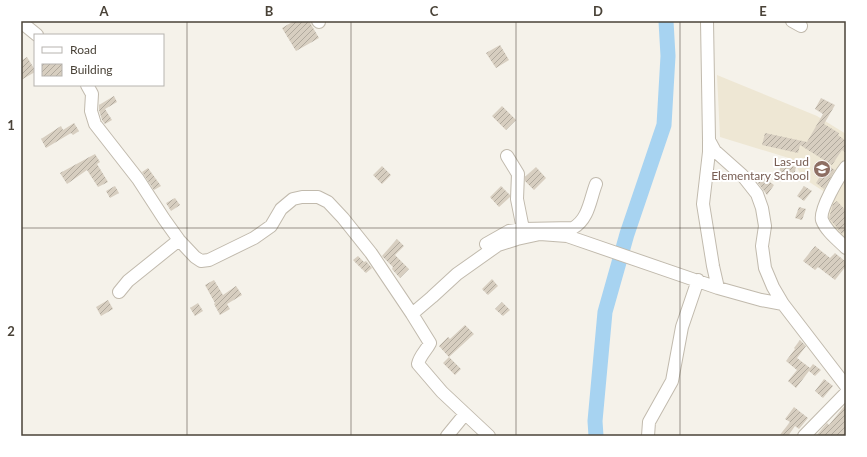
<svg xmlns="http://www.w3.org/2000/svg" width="867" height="457" font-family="Lato,sans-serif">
<defs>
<pattern id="building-hatch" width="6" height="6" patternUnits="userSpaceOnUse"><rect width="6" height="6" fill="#d7cec0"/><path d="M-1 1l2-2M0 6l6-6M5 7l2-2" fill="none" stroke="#b0a99d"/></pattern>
</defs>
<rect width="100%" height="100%" fill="#f5f2ea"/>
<path fill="#eee7d4" d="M717 75 817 116 846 134V245L822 216 831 196 803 178 792 159 720 137Z"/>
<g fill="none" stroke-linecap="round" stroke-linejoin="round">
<path stroke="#a7d3f1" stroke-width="15" d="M596 436 595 421 605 312 627 234 664 125 668 56 666 21"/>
</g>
<path fill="url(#building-hatch)" d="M294 21H309L319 38 296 51 282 28Z
M500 45 509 60 496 68 486 53Z
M27 57 35 70V72L21 80V61Z
M114 96 117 102 105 109 112 120 105 124 102 120 99 110V105Z
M821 98 835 105 824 124 839 133 838 135 846 141V153L842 150 832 165 800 145 798 153 762 145 765 133 807 142 823 114 815 109Z
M502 106 516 120 506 130 492 116Z
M74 123 79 131 73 135 71 133 46 148 41 139 61 126 63 130Z
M95 154 100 162 97 164 108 182 98 187 87 170 67 184 60 173Z
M781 164 796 167 793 180 778 177Z
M827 165 835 170 824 189 816 183Z
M382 166 391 175 382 184 373 175Z
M536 167 546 178 534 190 525 181V177Z
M148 168 161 186 154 190 142 172Z
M762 176 774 185 767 195 758 183Z
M115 186 119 193 110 198 106 191Z
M501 186 510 195V197L499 207 490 197Z
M804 186 812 191 804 201 797 196Z
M175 198 180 205 171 211 166 203Z
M837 201 846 211V230L842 234 829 218 833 204Z
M799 207 806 209 802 220 795 218Z
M397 239 404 246 395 255 409 269 400 278 392 269 393 267 382 256Z
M815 246 830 258 835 253 846 262V266L835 280 818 267 815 270 803 261Z
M358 256 364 262 366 261 372 268 366 273 353 260Z
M492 279 498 286 488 295 482 289Z
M214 280 223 295 236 286 242 295 227 304 230 309 220 315 214 304 215 303 205 285Z
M108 300 113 309 101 316 96 307Z
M502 302 510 310 503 316 495 309Z
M198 303 203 311 195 316 190 308Z
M465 325 474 334 449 357 439 346 448 337 450 339Z
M800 340 806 346 797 358 810 368 813 364 821 370 815 376 809 371 796 388 788 381 797 370 786 361 795 349 794 348Z
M449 357 461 369 455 375 443 363Z
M824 379 833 386 823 398 815 391Z
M846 404V436H816L827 423 829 425Z
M794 407 808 418 799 429 795 426 788 436H779L790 422 785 419Z"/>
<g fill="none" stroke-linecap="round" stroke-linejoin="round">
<g stroke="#c1baad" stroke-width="14">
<path id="minor" d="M318 21 319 22
M707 21 709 140 715 151 742 175 757 194 762 208 765 226 762 246 765 268 773 287 783 304 846 386
M792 21 801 26
M21 22 37 35
M87 85 92 94 91 111 95 124 138 179 164 219 179 240 195 257 201 261 209 260 254 238 271 226 281 209 293 199 302 197H318L328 202 343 218 371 253 412 314 432 297 457 274 498 245 517 239 540 234 567 236 718 288 761 300 783 304
M709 141V152L703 204 713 266 718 288
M507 156 518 174 517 199 523 229
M846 167C839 176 819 210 822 220 826 231 838 240 846 248
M486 244 509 231 523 229 573 228C589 219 590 199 596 184
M119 292 128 281 179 240
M412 314 430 343C426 351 420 355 418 364L442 392 489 436
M447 436 465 414
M648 436 649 422 672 381 682 327 698 280
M804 436 846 393"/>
</g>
<use href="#minor" stroke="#fff" stroke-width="12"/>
</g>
<path fill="none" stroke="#4a4338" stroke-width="1" stroke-opacity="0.55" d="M187 21V436M351 21V436M516 21V436M680 21V436M21 228H846"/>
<defs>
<g id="school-disc" transform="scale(0.9)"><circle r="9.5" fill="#8d6e63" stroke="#fff"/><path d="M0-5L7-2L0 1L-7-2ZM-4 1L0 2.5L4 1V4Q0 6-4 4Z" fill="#fff"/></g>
</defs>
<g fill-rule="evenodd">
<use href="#school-disc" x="822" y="169"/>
</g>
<g text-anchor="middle" stroke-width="4" stroke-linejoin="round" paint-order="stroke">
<g font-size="12" fill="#785e54" stroke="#fff" text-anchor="end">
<text x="809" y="166">Las-ud<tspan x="809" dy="14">Elementary School</tspan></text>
</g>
</g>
<rect width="867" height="457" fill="none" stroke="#ffffff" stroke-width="44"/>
<rect x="34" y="34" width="130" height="52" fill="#ffffff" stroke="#b7b4af"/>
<rect x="42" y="47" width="20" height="6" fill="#ffffff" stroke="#b7b4af"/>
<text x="70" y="54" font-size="12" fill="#4a4338">Road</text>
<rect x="42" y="64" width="20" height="12" fill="url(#building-hatch)" stroke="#b7b4af"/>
<text x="70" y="74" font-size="12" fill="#4a4338">Building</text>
<rect x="22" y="22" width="823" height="413" fill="none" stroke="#4a4338" stroke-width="1.5"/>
<g font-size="13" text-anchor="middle" font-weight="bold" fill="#4a4338">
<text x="104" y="16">A</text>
<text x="269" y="16">B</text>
<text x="434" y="16">C</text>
<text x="598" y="16">D</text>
<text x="763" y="16">E</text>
<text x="11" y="130">1</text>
<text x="11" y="336">2</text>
</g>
</svg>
